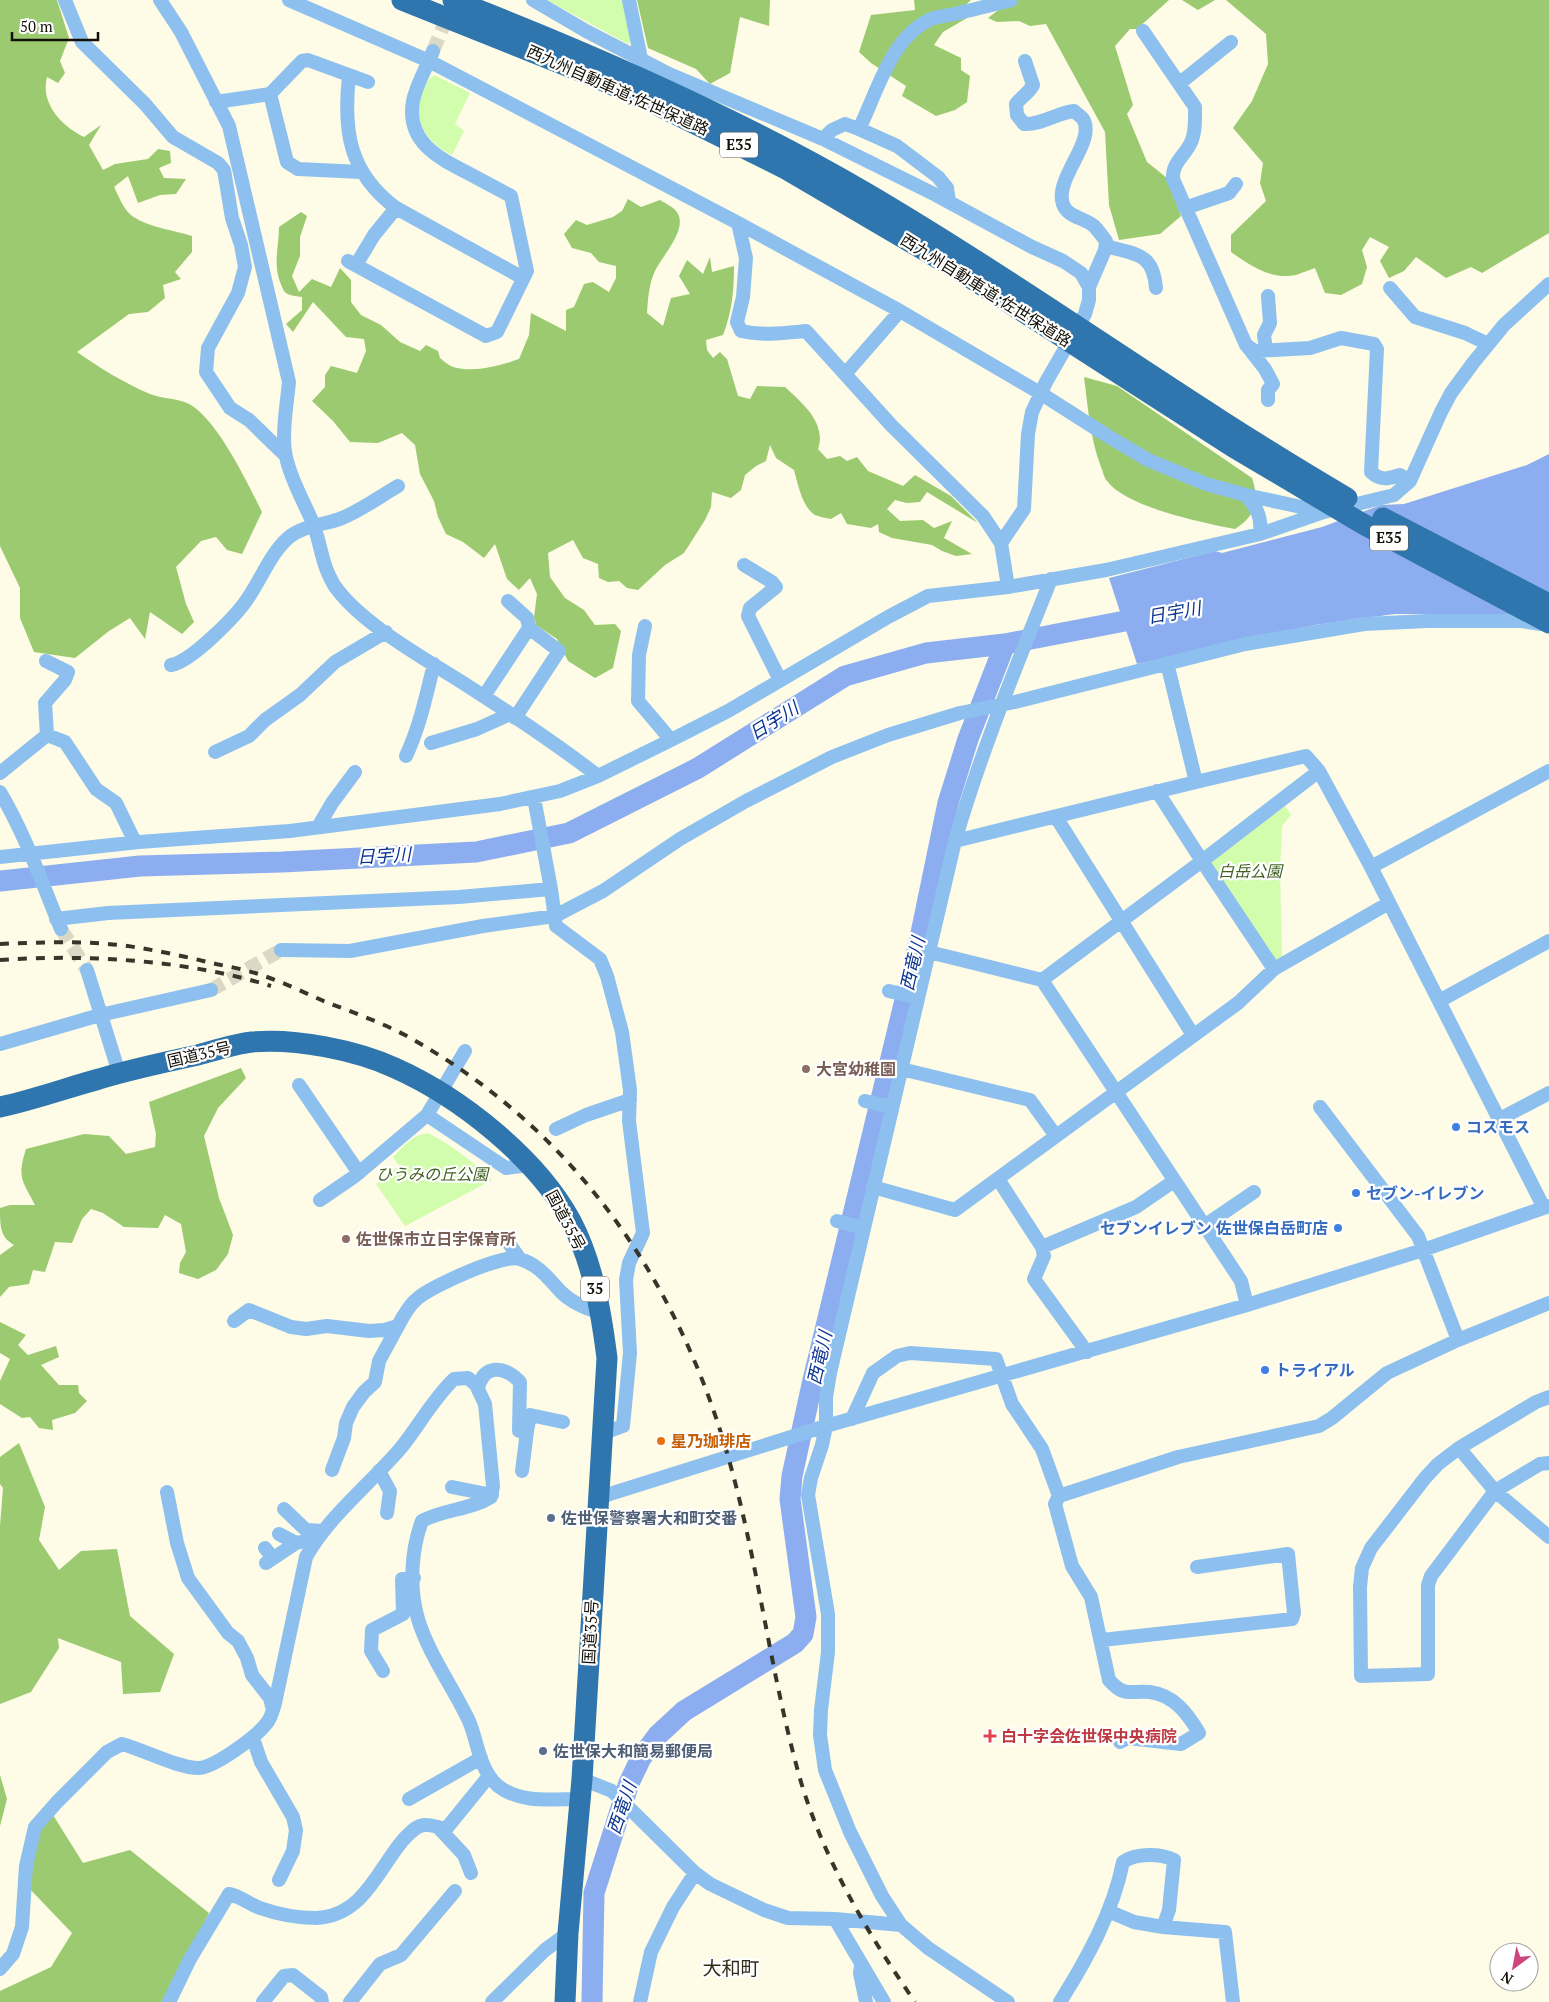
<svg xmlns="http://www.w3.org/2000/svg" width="1549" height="2002" font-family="'PT Serif','Noto Sans JP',serif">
<rect width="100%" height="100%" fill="#fefbe6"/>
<path fill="#d1fdac" d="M547 0H623L632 38 628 44Z
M434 75 470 93 455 124 464 131 452 155C427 143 410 119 423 91 426 84 428 79 434 75Z
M1285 806 1291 815 1282 826 1280 870 1282 959 1275 961 1209 864Z
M428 1133C452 1145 472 1161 492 1180L405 1226 376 1184 399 1166 393 1157C404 1146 412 1135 428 1133Z"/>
<path fill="#9bca70" d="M0 0H57L69 38 60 61 65 73 58 83 47 77C40 104 62 126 84 137L101 125 89 145 103 170 115 164 148 159 158 149 170 151 171 163 159 168 164 178 186 179 176 194 160 195 138 203 128 176 114 187C118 195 122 205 127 211 139 226 174 230 192 236V252L175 272 181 279 163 285 165 298 148 312 129 314 77 352C100 368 124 383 150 394 162 399 176 398 187 403 216 416 248 484 262 512L242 554 227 550 216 537 201 541 176 567 186 604 194 622 182 634 150 612 145 639 130 618 109 631 75 658 34 652 20 618V588L0 546Z
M637 0H770L769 26 740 17 730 73 710 84 696 69 648 48Z
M914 0H971L962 8 967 18 943 32 934 45 961 58V70L970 76 967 102 955 110 936 116 902 96 906 86 871 63 859 52 871 15 915 10Z
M992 0H1169L1137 29H1130L1115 46 1133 105 1127 114 1147 162 1167 178 1181 216 1160 234 1119 240 1109 205 1105 132 1046 24 1030 26 1019 21 997 22 988 18 1005 5Z
M1182 0H1215L1198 10Z
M1226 0H1549V233L1482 273 1471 267 1446 278 1416 257 1404 271 1389 278 1380 261 1389 247 1370 237 1362 250 1367 267 1362 284 1341 295 1325 293 1315 268C1309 270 1302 273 1296 275 1271 280 1251 266 1231 252V235L1266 201 1260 183 1263 163 1233 128 1252 101 1268 64 1266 34Z
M628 199 641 207 660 200C665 203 673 207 676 211 690 227 662 256 655 271 649 283 648 299 647 313L663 326 671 298 690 294 679 276 687 260 703 274 710 257 712 272 734 266C734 290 732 312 723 335L706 340 707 350 713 358 720 352 727 359 738 396 750 399 757 386 785 387C802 403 827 423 818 449L827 459 840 456 847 461 857 457 868 471 903 486 915 475 951 496 978 523 927 492 920 502 907 503 895 500 887 509 900 521 923 520 934 528 952 521 944 538 972 554 956 556 942 551 932 545 892 538 879 532 878 524 871 528 847 524 841 513 831 519C826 518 820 517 815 515 802 507 798 484 794 470L776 458 770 445 766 461 756 466 745 475 741 490 731 498 712 492 711 507 705 520 684 553 665 565 638 590 627 588 619 581 608 582 599 578 598 564 583 558 573 540 548 553 550 577 565 598 584 610 595 625 615 624 621 631 613 668 595 678 568 661 557 639 536 625 534 617 537 594 530 578 519 590 507 579 495 544 484 558 463 542 446 534 438 517 434 501 420 474 415 445 402 433 378 443 350 442 333 421 312 401 325 387V375L331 366 357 373 366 351 364 339 346 337 313 302 293 332 286 324 302 310V297C297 296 290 296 286 293 283 291 282 286 280 282 273 262 279 247 279 227L301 212 307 216 300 237V256L292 276 299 292 312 279 331 287 340 268 351 280V302L361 315 381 325 400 342 420 351 426 345 438 351 440 358C444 361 448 365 453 367 474 373 499 366 519 359L529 335 531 313 566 331V310L574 307 584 284 593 282 609 292 616 278V266L599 262 591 253 572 248 564 234 576 220 587 225 613 217 622 211Z
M1084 377 1117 386 1252 478C1260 502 1256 515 1235 529 1203 523 1126 507 1107 481 1104 478 1103 471 1101 467 1090 438 1088 407 1084 377Z
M241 1068 246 1078 218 1108 204 1136 219 1198 233 1235 228 1254 216 1270 198 1279 179 1273 180 1263 186 1252 181 1224 165 1215 158 1228 124 1227 103 1213 91 1209 82 1219 72 1243 55 1242 45 1272 33 1270 29 1284 9 1287 0 1297V1255L14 1245C0 1237 0 1226 0 1208L10 1205H35C22 1180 17 1178 26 1149L84 1134 109 1136 126 1154 155 1147 156 1134 149 1102Z
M0 1322 26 1335 18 1345 28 1355 56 1346 59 1357 41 1365 59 1385H78L79 1393 87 1401 75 1413 52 1420 53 1430 39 1428 30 1417 22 1418 0 1404V1381L10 1359 0 1353Z
M19 1443 45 1507 39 1540 59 1570 81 1551 117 1549 130 1616 174 1654 160 1692 123 1694 121 1662 58 1638 59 1648 31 1692 0 1704V1526L3 1488 0 1484V1457Z
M0 1775 7 1799 0 1826Z
M53 1815 83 1863 130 1850 209 1913 166 2002H0V1991L51 1967 72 1933 27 1886 40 1821Z"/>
<path fill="#8caef0" d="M1549 454V597L1516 614H1395L1315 625 1137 664 1109 578 1215 551 1222 553 1322 527 1381 505 1404 504 1527 465Z"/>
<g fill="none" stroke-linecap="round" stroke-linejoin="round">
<path stroke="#8caef0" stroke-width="21" d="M0 881 140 866 282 862 476 852 569 833 698 768 845 676 926 653 1005 644 1151 616
M592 2002 594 1893 629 1783 641 1758 658 1735 684 1711 795 1643 803 1634 806 1617 790 1499 792 1476 813 1380 920 938 948 803 968 739 1005 644"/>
<path stroke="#dbd8c5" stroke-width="14" stroke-dasharray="14 7" stroke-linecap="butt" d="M433 51 450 10
M61 929 87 970
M211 990 281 950"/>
<path stroke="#8dc0ee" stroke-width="14" d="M65 0 82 42 145 104 173 137 218 163 224 170 232 218 241 245 245 267 238 293 208 348 206 372 230 408 249 420 286 456
M160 0 181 32 229 126 289 382C287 403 281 437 286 457 291 480 303 500 312 521 321 542 321 564 334 585 359 622 422 657 460 681 507 711 554 742 598 776
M289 0 429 61 738 223 900 311 1040 393 1106 435 1148 460 1206 484 1246 495 1324 512
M533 0 586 31 669 74 823 139 936 195 1032 247 1063 261 1081 273 1089 287V300L1085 314 1046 382 1032 412 1028 434 1024 509 1001 543
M629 0 641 59
M1143 31 1195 107C1195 118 1196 130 1192 140 1186 156 1172 161 1173 179L1246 345 1255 351 1310 348 1341 338 1374 344 1377 349 1371 472C1381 481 1388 479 1400 475L1410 481
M1025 61 1033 85C1029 93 1021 97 1016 104L1017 115 1024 124C1042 125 1056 113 1074 111 1077 114 1081 116 1083 119 1096 140 1058 175 1062 200 1064 217 1083 217 1094 226 1098 230 1102 236 1106 241L1105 250 1089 287
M349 76C343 131 349 173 396 208L523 278
M1180 83 1231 42
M270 94 287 162 298 169 361 172
M216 102 270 94 302 61 308 60 368 82
M859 129 897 146 938 177 947 188 949 202
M823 139 832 130 845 124 859 129C877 93 890 39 929 20 936 16 947 16 955 14 974 9 993 5 1011 0
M1185 208 1229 193 1236 184
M738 223 746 258 743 297 737 322 741 331C763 336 785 333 806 331L891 425 983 516 1001 543 1008 587
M1106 246C1136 255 1153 252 1156 288
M348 261 486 336 497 332 527 271 511 196C496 188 481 180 466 172 437 157 406 141 413 101 416 85 427 67 433 51
M356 265 374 235 396 208
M1390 288 1415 317 1465 333 1488 344
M1247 346 1265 369 1273 384 1268 390V400
M1266 350 1264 335 1270 323 1268 296
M846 373 900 311
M1246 495C1257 508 1262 517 1260 534
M744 565 772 582 776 587 750 608 748 616 780 680
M645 626 639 655 638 701 671 740
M46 661 68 672 65 680 45 703 47 735
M171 665C191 662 237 615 248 598 261 579 271 553 288 538 303 525 325 525 342 518 362 510 379 497 398 486
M484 696 529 628 527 618 508 601
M515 718 559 651 529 628
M431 743 477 729 510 714
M215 752 249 736 265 720 300 695 335 662 386 632
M406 756C420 726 426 696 434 664
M1319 771 1371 867 1544 1208
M0 773 47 735 65 742 96 789 116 803 135 842
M1157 791 1202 861 1319 771 1306 756 1196 782 1167 663
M0 792C26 836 42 883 61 929
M534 798 551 889
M1056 817 1193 1035
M318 827 332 803 355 772
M955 841 1196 782
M0 857 139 842 290 831 500 804 560 791 598 776 671 740 728 711 888 617 928 596 1008 587 1106 570 1260 534 1324 512 1394 495 1410 481 1441 412 1451 393 1473 363 1504 325 1549 284
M1371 867 1549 771
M56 919 108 913 459 897 551 889 556 926 600 959 607 976 622 1032 630 1090 629 1121 643 1233 629 1263 626 1280 630 1353 623 1426 601 1434
M281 950 350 951 483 926 555 916 603 891 680 839 746 801 832 757 888 735 960 713 1015 702 1245 644 1364 624 1427 621H1522L1541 624
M929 952 1042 980 1241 1281 1247 1305
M87 970 119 1073
M1042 980 1202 861 1274 969
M889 991 918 998
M1439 1001 1549 941
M0 1044 100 1015 211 990
M901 1069 1030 1100 1056 1136
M299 1085 359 1173
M865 1101 892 1107
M1320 1107 1418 1236 1458 1340
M427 1115 465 1051
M1498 1120 1549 1093
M556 1129 586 1115 630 1100
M998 1179 1042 1247 1044 1256 1034 1279 1087 1352
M873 1187 955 1210 1238 1003 1274 969 1389 903
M320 1200 355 1176 427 1115 506 1168 529 1165
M837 1221 863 1228
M1204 1226 1254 1192
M505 1238 520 1259
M1042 1247 1136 1207 1174 1181
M234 1321 249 1310 291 1327 306 1329 327 1326 369 1331 384 1330 398 1326C403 1316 409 1305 418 1298 432 1286 504 1253 520 1259 539 1265 548 1278 561 1292 572 1303 587 1309 601 1313
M478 1389C483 1363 505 1366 520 1382L519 1431H527L522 1471
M1549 1397 1536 1402 1459 1448 1438 1464 1425 1478 1371 1548 1362 1568 1360 1587 1361 1676 1428 1674V1585L1431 1576 1495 1491 1540 1464 1549 1463
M852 1419 873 1373 897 1356 910 1353 996 1359 1012 1404 1042 1449 1059 1496 1178 1457 1319 1426 1332 1418 1387 1373 1458 1340 1549 1303
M527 1431 530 1415 563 1422
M1459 1448 1495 1491 1549 1537
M332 1470 344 1438 346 1423 353 1407 364 1392 375 1382 379 1361 398 1326
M379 1471 390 1491 387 1513
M452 1487 492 1495
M167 1492 177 1543 188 1578 228 1633 238 1641 247 1658 252 1675 270 1698 273 1710
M1059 1496 1055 1504 1072 1566 1091 1597 1109 1680C1125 1698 1129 1690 1150 1692 1174 1695 1188 1714 1199 1733L1181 1744 1128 1738 1120 1742
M597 1498 826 1426 1247 1305 1423 1250 1549 1206
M284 1509 306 1530 323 1531
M279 1534 296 1543
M265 1548 273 1558
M266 1563 296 1543 316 1539
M1102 1640 1292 1619 1294 1613 1288 1554 1197 1567
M383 1671 371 1651 372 1630 403 1614 402 1579 414 1578
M253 1738 261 1762 293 1817 296 1830 293 1851 279 1880
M582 1779 612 1791 695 1873 710 1884 764 1910 788 1918 835 1919 901 1925
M409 1799 481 1758
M438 1827 464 1855 471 1873
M1108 1911 1134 1922 1163 1927
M835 1919 884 2002
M861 1966 860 1973 866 2002
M0 1969 13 1954 22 1927 26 1866 35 1827 57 1802 107 1752 122 1744C144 1750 178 1768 199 1768 215 1767 256 1737 266 1724 271 1719 273 1710 275 1703L306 1557C329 1516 369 1485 400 1449 418 1427 433 1399 454 1379L468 1378 476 1385 485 1404 493 1486 491 1497C470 1510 444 1509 422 1521 411 1550 409 1588 418 1619 429 1655 453 1687 469 1721 478 1742 479 1770 498 1786 521 1804 553 1799 579 1799
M169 2002 190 1959 229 1894C240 1896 249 1904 260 1908 277 1914 297 1918 316 1918 363 1916 377 1871 403 1840 409 1834 415 1826 424 1825 430 1824 439 1828 446 1829L489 1776
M263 2002 284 1976 293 1975 321 1997 322 2002
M350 2002 380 1964 401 1955 455 1891
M492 2002 545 1950 568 1933
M640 2002 651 1952 673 1907 695 1873
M1008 2002 928 1948 901 1925 882 1896 850 1832 825 1770 820 1735 821 1710 828 1652V1614L808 1495 811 1478 822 1445 826 1426V1397L830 1373 955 841C981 751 1017 665 1051 579
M1060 2002C1087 1959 1113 1912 1123 1862 1136 1853 1160 1853 1174 1860L1169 1910 1163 1927 1225 1932 1233 2002"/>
<path stroke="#2f75ae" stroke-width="21" d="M402 0 592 76 657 105 784 168 958 270 1233 447 1363 524 1549 623
M453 0C595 55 736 117 868 194 1031 290 1184 403 1347 498
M1383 518 1549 604
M0 1107C33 1100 66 1088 99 1079 132 1069 165 1062 198 1055 216 1050 234 1044 252 1042 295 1038 356 1050 395 1068 460 1097 537 1158 571 1221 593 1263 601 1311 607 1358L582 1779 568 1933 565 2002"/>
<path stroke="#37352a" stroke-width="4" stroke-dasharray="9 9" stroke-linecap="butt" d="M0 944C46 942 95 940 140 948 165 952 191 958 216 964 231 967 247 970 261 975 283 982 305 993 326 1002 352 1012 380 1022 405 1035 563 1122 667 1262 721 1433 757 1547 768 1667 801 1782 825 1862 868 1934 915 2002
M0 960C87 954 188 960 271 986"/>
</g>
<g fill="#8d6e63" stroke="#fff" stroke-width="2">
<circle cx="806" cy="1069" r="5"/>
<circle cx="346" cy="1239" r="5"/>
</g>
<g fill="#3f7fe0" stroke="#fff" stroke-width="2">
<circle cx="1456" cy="1127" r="5"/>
<circle cx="1356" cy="1193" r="5"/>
<circle cx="1338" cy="1228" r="5"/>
<circle cx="1265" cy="1370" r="5"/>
</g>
<circle fill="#e8710a" stroke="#fff" stroke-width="2" cx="661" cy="1441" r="5"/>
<g fill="#5c6f8a" stroke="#fff" stroke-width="2">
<circle cx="551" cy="1518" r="5"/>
<circle cx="543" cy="1751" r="5"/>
</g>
<path fill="#e0444e" stroke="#fff" stroke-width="2" d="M987.5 1728.5h5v5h5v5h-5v5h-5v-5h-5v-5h5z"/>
<g text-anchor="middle" stroke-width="4.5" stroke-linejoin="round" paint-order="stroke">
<g fill="#fff" stroke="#595851" stroke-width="1">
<rect x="720" y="132.5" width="38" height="25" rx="4"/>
<rect x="1370" y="525.5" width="38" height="25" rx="4"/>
<rect x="581" y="1276.5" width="28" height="25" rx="4"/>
</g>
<g font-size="15" font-weight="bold" fill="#121007">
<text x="739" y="150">E35</text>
<text x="1389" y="543">E35</text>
<text x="595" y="1294">35</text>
</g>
<g font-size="16" fill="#121007" stroke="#fff">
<text transform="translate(618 90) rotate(24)" y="6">西九州自動車道;佐世保道路</text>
<text transform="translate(986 290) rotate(32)" y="6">西九州自動車道;佐世保道路</text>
<text transform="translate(199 1054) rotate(-13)" y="6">国道35号</text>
<text transform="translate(566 1220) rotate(62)" y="6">国道35号</text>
<text transform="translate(590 1632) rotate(-87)" y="6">国道35号</text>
</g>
<g font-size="16" font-style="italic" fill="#426022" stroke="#fff">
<text x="1250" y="877">白岳公園</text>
<text x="432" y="1180">ひうみの丘公園</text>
</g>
<g font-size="16" font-weight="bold" fill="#785e54" stroke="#fff" text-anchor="start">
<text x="816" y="1075">大宮幼稚園</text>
<text x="356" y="1245">佐世保市立日宇保育所</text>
</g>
<g font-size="16" font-weight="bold" fill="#366cbe" stroke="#fff" text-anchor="start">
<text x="1466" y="1133">コスモス</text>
<text x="1366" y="1199">セブン-イレブン</text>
<text x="1328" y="1234" text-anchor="end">セブンイレブン 佐世保白岳町店</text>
<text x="1275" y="1376">トライアル</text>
</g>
<g font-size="16" font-weight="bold" fill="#c56008" stroke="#fff" text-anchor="start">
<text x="671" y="1447">星乃珈琲店</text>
</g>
<g font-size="16" font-weight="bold" fill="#4e5e75" stroke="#fff" text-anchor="start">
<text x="561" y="1524">佐世保警察署大和町交番</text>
<text x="553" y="1757">佐世保大和簡易郵便局</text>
</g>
<g font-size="16" font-weight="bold" fill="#be3a42" stroke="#fff" text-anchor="start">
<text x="1001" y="1742">白十字会佐世保中央病院</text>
</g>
<g font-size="18" font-style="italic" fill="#0c3491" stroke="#fff">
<text transform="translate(1174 613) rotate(-10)" y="6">日宇川</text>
<text transform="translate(774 721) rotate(-32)" y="6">日宇川</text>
<text transform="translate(384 856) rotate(-3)" y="6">日宇川</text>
<text transform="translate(913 964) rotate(-77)" y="6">西竜川</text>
<text transform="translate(820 1358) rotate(-77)" y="6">西竜川</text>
<text transform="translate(622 1808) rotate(-71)" y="6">西竜川</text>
</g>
<g font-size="19" fill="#302c17" stroke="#fff">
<text x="731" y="1975">大和町</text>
</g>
</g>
<g transform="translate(1514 1967) rotate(212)"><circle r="24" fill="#ffffff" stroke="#a09f9c"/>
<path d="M0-4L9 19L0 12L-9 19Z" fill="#ce447d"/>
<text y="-8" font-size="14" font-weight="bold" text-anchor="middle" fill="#121007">N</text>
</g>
<path d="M12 32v8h86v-8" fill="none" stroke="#121007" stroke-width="2.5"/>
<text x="20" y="32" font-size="15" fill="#121007" stroke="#ffffff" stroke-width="4" paint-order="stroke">50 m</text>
</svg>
